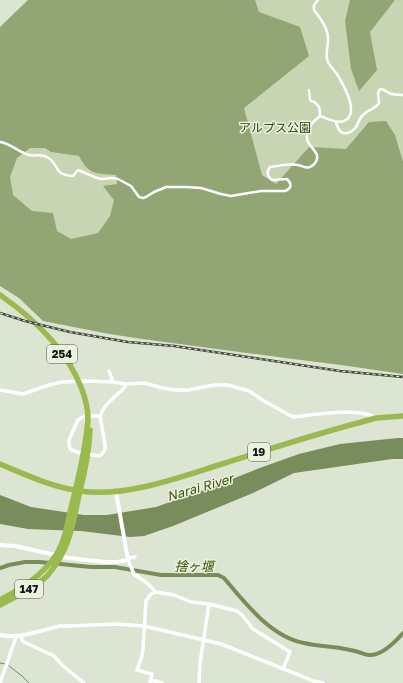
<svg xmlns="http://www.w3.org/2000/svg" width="403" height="683" font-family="'Golos Text','Noto Sans JP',sans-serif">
<rect width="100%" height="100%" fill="#dce4d2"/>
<path fill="#c7d5b3" d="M176 0H403V227L295 257 50 239 0 213V53Z"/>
<path fill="#92a574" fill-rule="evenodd" d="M28 0H255L259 12 300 27 309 56 244 108 262 175 276 184 309 147 346 149 369 122 386 121 395 135 403 162V374L341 365 285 358 135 338 104 333 43 321 19 298 0 286V27ZM30 148H45L51 152 79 156C89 176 97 173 116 175L117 184 103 186 114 200 110 216 98 233 71 239 57 231 53 213 32 211 13 195 10 177 17 158Z
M350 0H395L370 32 377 70 359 91 351 69 345 21Z"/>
<path fill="#798c5c" d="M398 438H403V459H392L294 473 253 493 173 526 144 536 130 537 81 531 28 529 0 524V495L31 507 84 515H107L156 507 210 488 257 469 299 454 340 444Z"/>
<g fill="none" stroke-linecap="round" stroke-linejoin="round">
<path stroke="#798c5c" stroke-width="1" d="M0 663 5 664
M9 666 22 676 29 683"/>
<path stroke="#798c5c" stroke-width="4" d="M0 568 9 565 25 562H40L91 567H115L161 575H218L224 578C244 602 271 637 304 643 316 646 328 646 340 648 345 649 350 650 355 651 360 652 365 655 370 655 382 655 396 641 403 633"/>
<path stroke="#fff" stroke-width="2.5" d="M309 90 310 100C319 104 320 107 320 116
M336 123C337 125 338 129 340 131 345 136 352 132 356 127 358 124 359 119 362 116 367 110 374 110 379 103L378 93 380 89C384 89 386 91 389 93 394 95 398 95 403 95
M0 142C12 144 18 152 29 155 35 157 40 153 47 157 60 164 52 175 73 176L78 170 97 178 102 179 111 178 118 179 131 186 139 197 143 198 146 197 154 192 166 187H186L201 188 221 194 231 196 261 191H285C292 188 292 184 287 179L272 180C267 176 266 172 270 167 279 166 290 163 298 165 303 166 306 169 310 167 315 165 318 160 317 155 315 150 310 146 308 142 304 131 312 122 320 116 329 119 342 127 349 117 356 107 343 84 337 74 334 70 330 66 328 62 324 53 329 46 328 37 327 27 320 18 314 10V5L318 0"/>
<path stroke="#fff" stroke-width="3.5" d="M109 371 113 382
M0 390 23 394 49 385 62 382 86 381 113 382 126 384 144 383 163 388 175 390H188L214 385H228L249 391 264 401 291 416 294 417C313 415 360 407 376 418
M83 454 74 451 70 449 69 445V440L78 420 84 416H100
M87 454 99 456 102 454 105 450V444L100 416 104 408 109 402 124 388 126 384
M128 558 135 557
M128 560 134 574 147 583 156 592
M37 632 60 626H70L116 624 144 626 221 644 299 675 313 681 323 683
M21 636 22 640 24 642 54 656 62 665 84 683
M151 680 162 683
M0 683 16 637
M150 683 152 674 137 670 142 656 143 649 146 601 151 594 156 592 174 595 191 602 209 604 237 611 242 615 253 629 290 652 283 669
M199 683 200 663 209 604"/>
<path stroke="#fff" stroke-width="4" d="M0 545 15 546 69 558 105 562H117L128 560 116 492
M0 635C13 638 24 635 37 632"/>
<path stroke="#9aba4f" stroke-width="5.5" d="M0 295C33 318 66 349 81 387 85 397 88 409 88 420 88 423 87 425 87 429 84 457 77 484 70 512 67 526 64 543 56 555 42 576 22 588 0 600
M0 464C26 475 52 487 80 491 125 498 180 477 222 464 267 450 312 435 358 423L376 418 403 416
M0 605C16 596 34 589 47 576 54 568 60 559 64 550 73 532 75 511 80 491 85 471 89 451 90 430"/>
<g stroke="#45483f" stroke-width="2.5">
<path id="rail" d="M0 313 25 321 70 332 128 342 174 346 340 371 403 377"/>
</g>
<use href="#rail" stroke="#e9f1df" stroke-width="1" stroke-dasharray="3" stroke-linecap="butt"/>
</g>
<g text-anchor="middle" stroke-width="3" stroke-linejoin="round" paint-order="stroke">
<g fill="#e9f1df" stroke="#53574d" stroke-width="1">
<rect x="47" y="345" width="30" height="18" rx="3"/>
<rect x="248" y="443" width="22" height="18" rx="3"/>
<rect x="15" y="580" width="28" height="18" rx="3"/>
</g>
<g font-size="11" font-weight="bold" fill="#13150f">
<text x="62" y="358">254</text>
<text x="259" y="456">19</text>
<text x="29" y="593">147</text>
</g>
<g font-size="12" fill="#31420a" stroke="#e9f1df">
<text x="275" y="132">アルプス公園</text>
</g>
<g font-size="13" font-style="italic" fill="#3e5404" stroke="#e9f1df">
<text transform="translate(200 487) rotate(-16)" y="5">Narai River</text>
<text transform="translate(194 566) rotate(1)" y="5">捨ヶ堰</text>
</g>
</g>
</svg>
